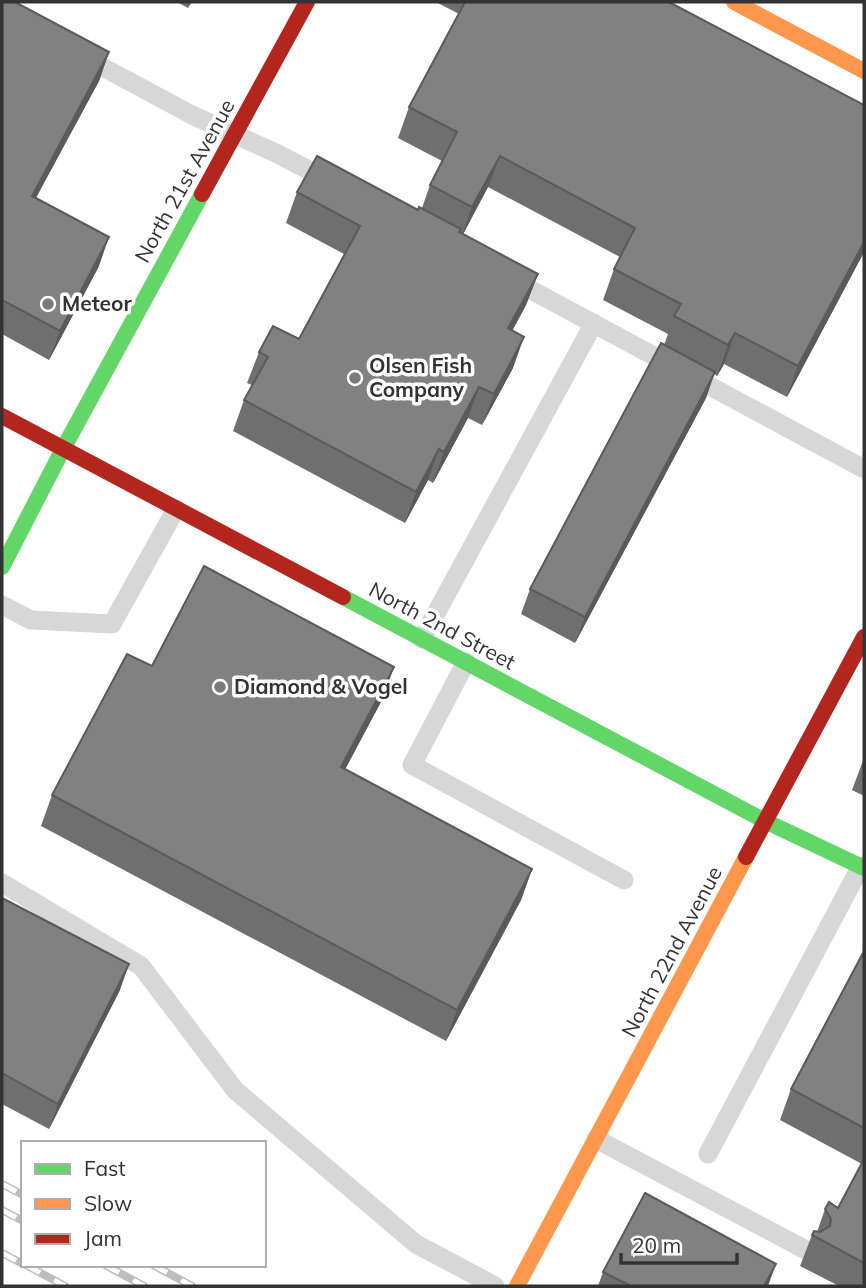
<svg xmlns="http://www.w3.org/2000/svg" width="866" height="1288" font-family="Mulish,sans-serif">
<rect width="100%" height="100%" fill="#fff"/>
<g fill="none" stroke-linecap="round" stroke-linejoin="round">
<path stroke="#d7d7d7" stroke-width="19" d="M82 56 192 115 278 154 333 183
M511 279 864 469
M2 605 31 620 112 624 176 509
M422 639 594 323
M466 662 412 765 624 880
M2 883 141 966 235 1090 416 1244 495 1286
M596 1139 808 1251
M708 1154 861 866"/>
<path stroke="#63d668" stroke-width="16" d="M2 567 63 449 202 194
M343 597 765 821 864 868"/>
<path stroke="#ff974d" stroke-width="16" d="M734 2 864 71
M517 1286 746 857"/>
<path stroke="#b3261e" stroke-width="16" d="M202 194 307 2
M2 416 343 597
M746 857 864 637"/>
<g stroke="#bebebe" stroke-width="8">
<path id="rail" d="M2 1184 23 1195
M2 1210 23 1221
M2 1253 23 1264
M26 1265 65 1286
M105 1265 144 1286
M153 1265 192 1286"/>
</g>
<use href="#rail" stroke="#fff" stroke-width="5" stroke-dasharray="16" stroke-linecap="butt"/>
</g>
<path fill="#6f6f6f" d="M2 2 109 52 99 81 36 198 99 266 49 360 2 334Z
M177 2H192L188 8Z
M436 2H669L864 105V252L787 397 724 364 717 376 714 374 706 398 575 643 521 614 530 589 664 345 668 334 603 300 614 269 620 257 488 187 463 234 538 274 526 305 512 331 513 368 482 425 468 418 433 483 428 480 405 523 233 431 244 400 252 385 247 383 259 352 299 339 344 254 286 223 297 192 418 210 422 208 430 185 442 161 398 138 409 107 459 14Z
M152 666 383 698 345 769 532 869 521 900 446 1041 41 826 52 795Z
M864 758V796L852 790Z
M2 898 120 990 49 1129 2 1104Z
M864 951V1286H839L800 1266 812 1235 817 1232 825 1209 838 1208 862 1164 780 1120 791 1089Z
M603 1272 768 1286H598Z"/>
<path fill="#5a5a5a" d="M109 52 99 81 21 225 32 196Z
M500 156 488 187 461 238 472 207Z
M109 237 99 266 49 360 60 331Z
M864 242V252L787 397 798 366Z
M538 274 526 305 497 359 508 328Z
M735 333 724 364 717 376 728 345Z
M524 337 513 368 482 425 494 394Z
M715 372 706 398 575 643 585 617Z
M479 387 468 418 433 483 444 452Z
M439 449 428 480 405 523 416 492Z
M394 667 383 698 330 798 341 767Z
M532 869 521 900 446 1041 457 1010Z
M129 964 120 990 49 1129 58 1104Z
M776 1264 768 1286H764Z"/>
<path fill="#818181" stroke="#5a5a5a" stroke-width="2" d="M2 2H15L109 52 32 196 109 237 60 331 2 300Z
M465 2H669L864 105V242L798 366 735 333 728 345 674 316 681 304 614 269 635 228 500 156 472 207 430 185 457 132 409 107Z
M317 156 418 210 419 207 461 229 459 232 538 274 508 328 524 337 494 394 479 387 444 452 439 449 416 492 244 400 268 357 259 352 273 326 299 339 360 226 297 192Z
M661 343 715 372 585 617 530 589Z
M204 566 394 667 341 767 532 869 457 1010 52 795 127 654 152 666Z
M2 898 129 964 58 1104 2 1073Z
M864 951V1128L791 1089Z
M864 1159V1263L812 1235 814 1231 820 1232 830 1226 831 1219 825 1209 829 1202 838 1208Z
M645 1193 776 1264 764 1286H631L603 1272Z"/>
<g fill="#7a7a7a" stroke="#fff" stroke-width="2.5">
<circle cx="48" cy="304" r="7"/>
<circle cx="355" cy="378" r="7"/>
<circle cx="220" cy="687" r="7"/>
</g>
<g text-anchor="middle" stroke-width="7" stroke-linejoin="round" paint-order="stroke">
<g font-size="21" fill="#333" stroke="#fff">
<text transform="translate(185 181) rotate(-61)" y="7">North 21st Avenue</text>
<text transform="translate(442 626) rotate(28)" y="7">North 2nd Street</text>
<text transform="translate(672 952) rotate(-62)" y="7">North 22nd Avenue</text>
</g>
<g font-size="21" font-weight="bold" fill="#333" stroke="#fff" text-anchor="start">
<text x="62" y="311">Meteor</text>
<text x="369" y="373">Olsen Fish<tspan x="369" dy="24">Company</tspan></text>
<text x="234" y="694">Diamond &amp; Vogel</text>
</g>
</g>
<rect width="866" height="1288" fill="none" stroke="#333333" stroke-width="7"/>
<rect x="21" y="1141" width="245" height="126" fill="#ffffff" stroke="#adadad" stroke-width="2"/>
<rect x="35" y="1164" width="35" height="10" fill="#63d668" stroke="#adadad" stroke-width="2"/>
<text x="84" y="1176" font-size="21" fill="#333333">Fast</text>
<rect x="35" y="1199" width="35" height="10" fill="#ff974d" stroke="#adadad" stroke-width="2"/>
<text x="84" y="1211" font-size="21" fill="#333333">Slow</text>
<rect x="35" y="1234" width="35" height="10" fill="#b3261e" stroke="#adadad" stroke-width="2"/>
<text x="84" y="1246" font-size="21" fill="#333333">Jam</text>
<path d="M621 1253v10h116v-10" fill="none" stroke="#333333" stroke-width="3.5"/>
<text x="632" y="1253" font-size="21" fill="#333333" stroke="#ffffff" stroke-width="5" paint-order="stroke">20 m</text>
</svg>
